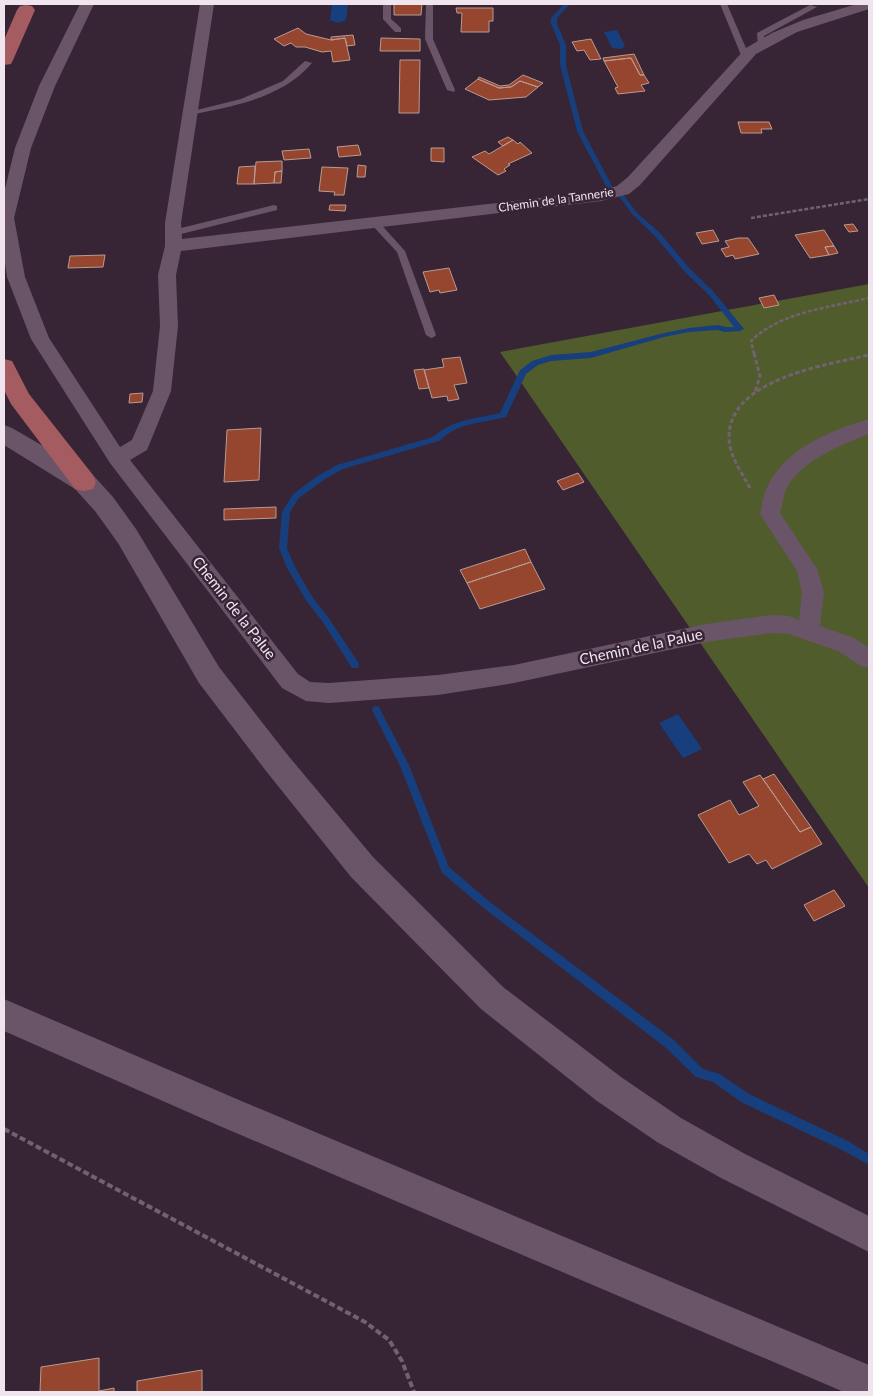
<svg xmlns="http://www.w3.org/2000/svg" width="873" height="1396" font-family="Lato,sans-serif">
<rect width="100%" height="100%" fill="#372535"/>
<path fill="#515c2d" d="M869 284V888L500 352Z"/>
<path fill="#173e7d" d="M332 4H348L346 20 338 23 330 20Z
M617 30 625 46 621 49 612 48 604 32Z
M678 714 702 749 683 758 659 723Z"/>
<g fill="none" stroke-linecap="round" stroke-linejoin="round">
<path fill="#173e7d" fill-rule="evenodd" d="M564 4H570L557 18V24L566 45V65L583 131 613 188 610 190 607 188 577 131 560 65V45L551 24V18Z
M621 193 623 194 637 213 659 232 689 268 713 291 744 329 740 331 725 332 717 330 689 332 664 337 591 358 551 361 538 365 526 374 506 417C479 424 461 421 439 441L343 469 325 479 299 498 290 512 287 548 295 567 313 598 328 617 358 662 359 665 358 668H352L322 621 307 602 287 568 279 548 282 512 293 494 319 475 337 465 433 437C454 419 474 419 500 413L520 370 532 361 551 355 591 352 664 333 689 328 718 325 726 327H734L709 295 685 272 655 236 633 215 618 195Z
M376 706 379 707 409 765 449 867 491 903 674 1040 703 1069 720 1074 749 1094 848 1141 869 1154V1165L840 1149 741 1102 713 1082 696 1077 666 1048 485 909 442 873 400 766 372 710 373 707Z"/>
</g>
<path fill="#96452e" stroke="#b99b92" d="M394 4H422L421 15H394Z
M456 8H493V21H489V32H461L462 13H457Z
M298 28 306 34 331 40 345 38 350 60 333 62 331 51 322 52 305 47H296L291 43 284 46 274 39Z
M353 35 355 45 347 46 345 38 331 40V37Z
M381 38 420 39V51H380Z
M591 39 601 59 590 60 584 50 577 51 572 42Z
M634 54 644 75H640L631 58 604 61 603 58Z
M631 58 640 75H644L649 83 641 85 645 91 618 94 615 88 618 87 604 61Z
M400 60H420L419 113H399Z
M523 75 543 83 538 87 520 81 511 87 499 88 478 79 479 77 500 86 509 85Z
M478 79 499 88 511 87 520 81 538 87 526 97 489 100 465 89Z
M738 122H769L772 129H761L762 133H741Z
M508 137 513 140 503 146 498 142Z
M513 140 518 144 520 142 532 153 508 164 510 165 504 169 506 171 498 175 472 157 485 151 489 154Z
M358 145 361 155 339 157 337 147Z
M431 148H444V162L431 161Z
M309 149 311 158 284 160 282 151Z
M282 161V171L275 172 274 183 254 184 256 162Z
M358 165 366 166 365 177H357Z
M255 166 254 184H237L239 167Z
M322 167 348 168 344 195H334L335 192 319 191Z
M282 171 281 183H274L275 172Z
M330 205H346L345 211 329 210Z
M853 224 858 231 849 232 844 225Z
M713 230 719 241 702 244 696 233Z
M824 230 834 246 825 247 829 255 810 258 795 235Z
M738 238H748L759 254 735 259 733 255 726 257 721 249 729 247 725 241Z
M834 246 838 253 829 255 825 247Z
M105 255 103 267 68 268 70 256Z
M449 268 457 290 440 293 439 290 430 292 423 272Z
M774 295 779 305 764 308 759 298Z
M460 357 467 383 454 385 459 399 448 401 447 396 432 398 424 370 444 367 442 359Z
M424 369 429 388 419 389 414 370Z
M143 393 142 402 129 403 130 394Z
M261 428 259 480 224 482 227 430Z
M578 473 584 482 563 490 557 481Z
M276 507V518L224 520V509Z
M525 549 531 562 467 583 460 570Z
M531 562 545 589 480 609 467 583Z
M774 774 811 827 800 832 763 779Z
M760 775 800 832 811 827 822 844 772 869 766 860 757 864 749 854 729 863 698 815 730 800 739 815 759 806 743 782Z
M834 890 845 906 814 921 804 905Z
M99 1358V1391L114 1388V1392H40L41 1367Z
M202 1370V1392H137V1381Z"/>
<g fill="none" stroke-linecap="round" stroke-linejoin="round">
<path stroke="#726271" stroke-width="2.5" stroke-dasharray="4 2" stroke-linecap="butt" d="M751 218 869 199
M754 354 751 341C780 312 831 307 869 298"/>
<path stroke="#726271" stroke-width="3" stroke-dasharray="4.5 2.5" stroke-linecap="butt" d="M754 353 760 376 755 392
M750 488C742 473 730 457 729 439 727 379 826 365 869 355"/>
<path stroke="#726271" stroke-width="4" stroke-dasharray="6 3" stroke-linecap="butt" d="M4 1129 365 1322 389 1340 402 1361 414 1392"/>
<path fill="#6a5568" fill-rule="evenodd" d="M383 4H391V19L401 28V32H395L383 19Z
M426 4H433V39L455 90 454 92 447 90 425 39Z
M720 4H727L749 55 748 57 741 55Z
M810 5 817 7 764 36 765 44 758 46 757 33Z
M305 61 312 63C281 99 233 106 189 115L185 113 241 99 283 81Z
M274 205 277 206V210L173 236 169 233 173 230Z
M374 219 377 220 405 251 436 335 434 337 431 338 426 335 397 252 371 224 370 222Z"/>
<path fill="#6a5568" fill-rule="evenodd" d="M80 4H94L55 86 31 148 14 218 25 277 49 338 120 447 132 440 153 391 160 326 158 275 165 246V223L200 4H214L181 223 182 239 601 191 617 186 628 177 746 48 772 33 803 20 857 4H869V9L797 32 756 54 640 185 629 194 601 201 181 251 176 275 178 326 171 391 147 450 130 460 298 674 310 682 329 683 438 675 514 665 706 624 772 615 789 616 799 620 802 592 797 571 760 514C762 505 763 496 767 488 784 449 831 430 869 419V434C843 444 798 462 786 490 783 497 782 506 780 513L817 569 824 592 820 626 854 638 869 648V668L861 666 838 651 789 634 772 633 706 642 514 683 438 695 329 703 306 701 282 688 110 463 31 339 7 277 4 256V193L15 148 39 86Z"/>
<path fill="#6a5568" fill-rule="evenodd" d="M4 999 239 1100 869 1365V1392H844L215 1124 4 1031Z"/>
<path fill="#6a5568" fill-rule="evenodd" d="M4 425 12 428 93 475 113 497 136 529 219 667 286 753 373 857 503 987 621 1077 681 1118 745 1154 869 1216V1252L721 1178 657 1142 597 1101 481 1009 351 877 266 771 199 683 118 543 95 511 75 489 4 445Z"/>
<path fill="#a55c60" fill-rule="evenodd" d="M26 5 32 6 35 10 13 60 11 64 4 65V40L17 10 20 6Z
M4 359 12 361 29 394 93 475 96 482 93 489 84 491 75 489 11 404 4 390Z"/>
</g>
<g text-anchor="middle" stroke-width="5" stroke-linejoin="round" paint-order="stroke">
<g font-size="12" fill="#f0e4ef" stroke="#372535">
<text transform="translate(556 200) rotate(-8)" y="4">Chemin de la Tannerie</text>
</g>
<g font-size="15" fill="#f0e4ef" stroke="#372535">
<text transform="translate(234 608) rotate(52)" y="5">Chemin de la Palue</text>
<text transform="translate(641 647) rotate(-12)" y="5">Chemin de la Palue</text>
</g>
</g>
<rect width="873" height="1396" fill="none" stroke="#f0e4ef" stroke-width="10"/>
</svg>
